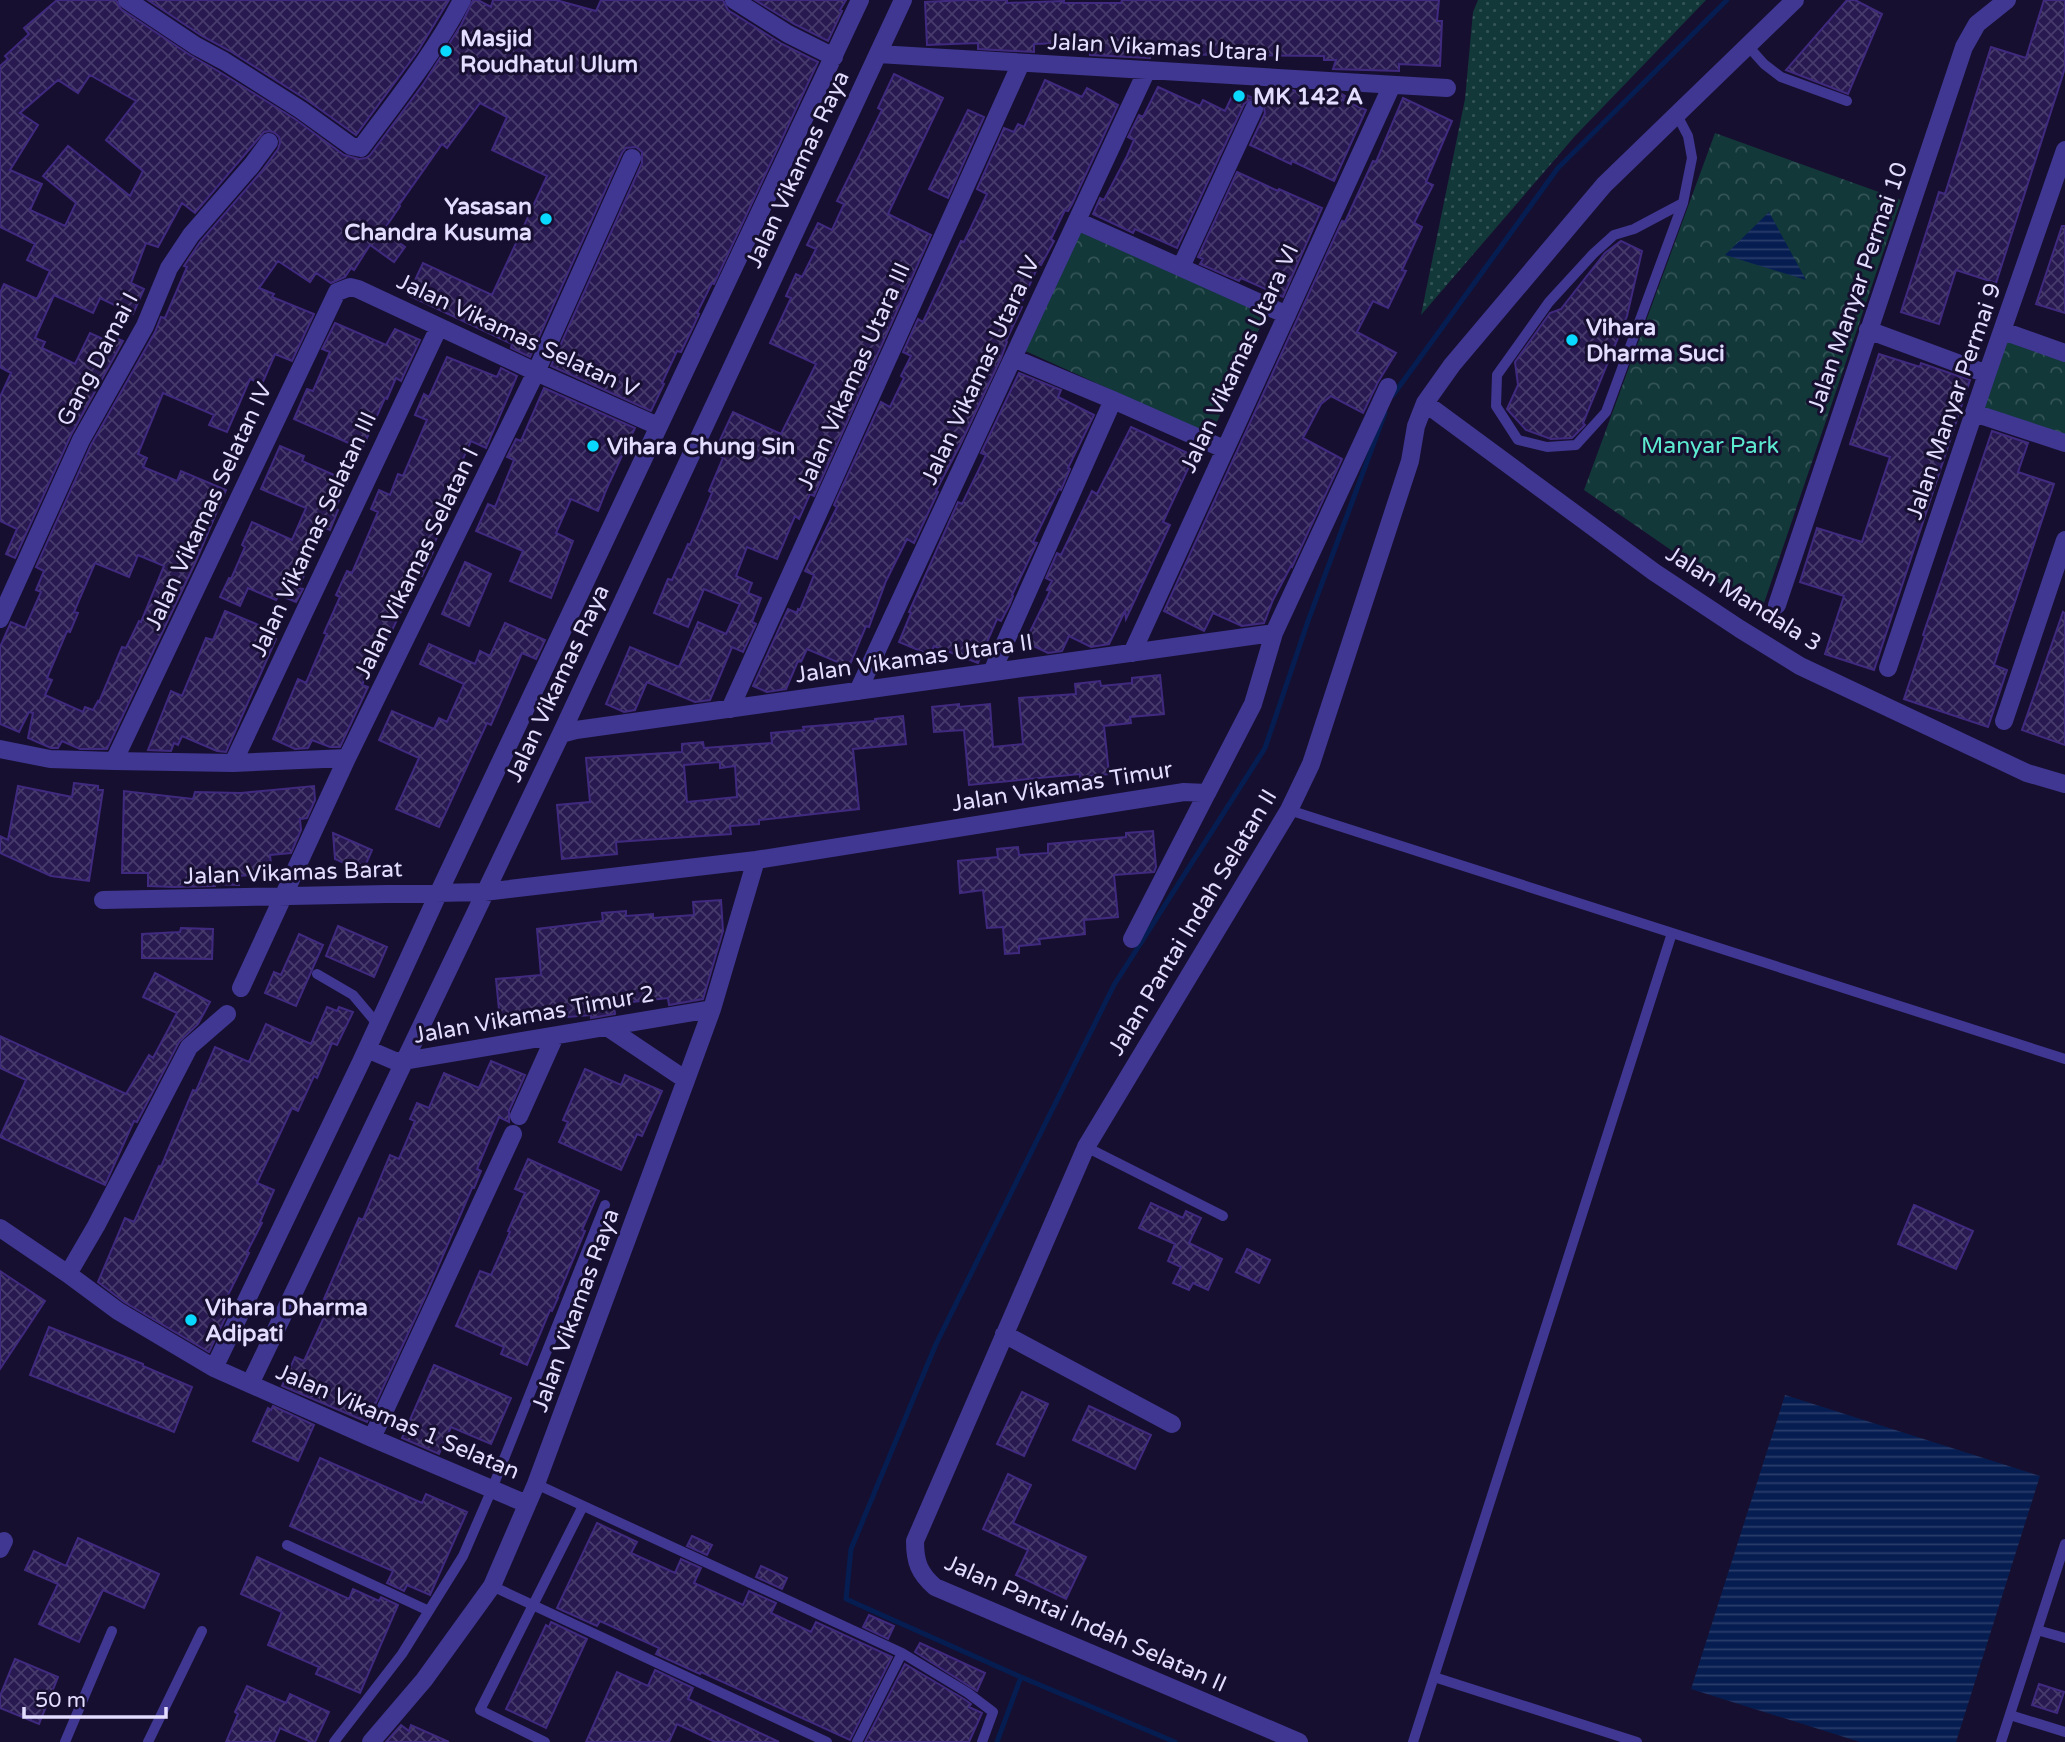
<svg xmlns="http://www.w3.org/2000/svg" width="2065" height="1742" font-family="'Varela Round',sans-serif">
<defs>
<pattern id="grass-dots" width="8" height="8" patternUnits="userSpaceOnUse" patternTransform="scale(1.75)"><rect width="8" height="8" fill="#123839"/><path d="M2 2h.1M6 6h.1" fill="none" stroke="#345457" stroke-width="1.8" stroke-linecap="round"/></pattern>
<pattern id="forest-crowns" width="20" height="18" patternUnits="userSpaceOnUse" patternTransform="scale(1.75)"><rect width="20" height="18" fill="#123839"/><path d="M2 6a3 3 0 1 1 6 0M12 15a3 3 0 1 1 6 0" fill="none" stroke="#345457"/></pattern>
<pattern id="water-rules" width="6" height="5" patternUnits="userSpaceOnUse" patternTransform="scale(1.75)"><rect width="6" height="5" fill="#061d51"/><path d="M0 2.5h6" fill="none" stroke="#2a3d6b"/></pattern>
<pattern id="building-cross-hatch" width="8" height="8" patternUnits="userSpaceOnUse" patternTransform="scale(1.75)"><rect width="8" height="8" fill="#281a51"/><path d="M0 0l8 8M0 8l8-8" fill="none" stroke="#473b6b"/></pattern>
</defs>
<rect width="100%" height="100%" fill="#170f2f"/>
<path fill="url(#grass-dots)" d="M1478 0H1706L1575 136 1421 315 1465 99 1473 12Z"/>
<path fill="url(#forest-crowns)" d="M1715 133 1901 200 1761 612 1584 490Z
M1076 228 1266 314 1211 435 1021 349Z
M2014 339 2065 356V439L1981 411 2004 342Z"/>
<path fill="url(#water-rules)" d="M1769 212 1806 280 1725 255Z
M1785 1395 2040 1476 1956 1742H1860L1691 1689Z"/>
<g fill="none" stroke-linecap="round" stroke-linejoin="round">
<path stroke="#061d51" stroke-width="5" d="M1393 395 1558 168 1727 0
M1021 1677 1175 1742
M997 1742 1021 1677 846 1599 851 1549 936 1344 1114 985 1265 748 1308 621 1385 413"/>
</g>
<path fill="url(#building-cross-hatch)" stroke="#402a7f" stroke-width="2" fill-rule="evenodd" d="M57 0H116L121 9 190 55 218 71 295 119 344 155 359 159 366 158 370 155 424 83 461 25 473 0H478L491 7 493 0H556L596 11 601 0H723L728 10 782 44 818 62 714 284 712 283 697 313 699 314 693 327 681 352 677 351 662 383 664 384 651 411 551 366 642 163V152L636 147 626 148 622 153 530 357 511 348 512 344 408 295 423 263 492 295 547 176 492 150 507 117 480 103 447 148 442 144 399 205 400 206 383 231 405 247 394 262 370 245 354 270 351 268 345 277 331 283 316 273 310 282 278 261 259 288 274 294 272 297 314 314 292 361 275 354 262 384 250 379 227 432 209 425 214 415 163 393 138 454 147 458 143 467 177 481 181 471 226 490 196 561 107 749H80L62 741 58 748H51L28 738 33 713 29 712 19 732 0 724V647L11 622 25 628 41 592 36 590 44 571 36 567 91 445 155 332 161 317 165 318 187 267 184 266 200 242 261 172 278 149 280 143 279 137 275 133 270 131 264 132 195 213 182 203 158 247 146 243 131 283 144 289 133 314 100 298 93 313 54 295 35 338 45 342 42 348 75 364 90 333 114 344 116 338 123 341 71 435 15 558 6 554 17 529 0 521V397L11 373 0 367V293L4 284 37 299 50 271 27 260 35 244 0 227V66L8 59 5 56 29 34 24 28ZM90 75 136 101 106 140 143 171 130 196 68 146 43 176 76 203 65 226 30 210 42 184 10 170 38 125 20 113 58 80 78 93ZM138 555 164 566 141 622 139 621 126 648 122 647 99 702 98 701 93 710 85 707 83 712 45 695 52 680 47 678 67 631 70 632 78 613 74 612 95 563 129 577Z
M148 0H449L418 51 356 135 307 100 230 51 202 36Z
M755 0H846L840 10 842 11 828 41 794 24Z
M965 0H1007V3L1064 1V3H1121L1122 0H1439L1437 21H1442L1440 66 1399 64V71L1333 69 1336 60H1324V56L1150 54V58L1090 55V42L1034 44V52L978 49V43L927 45 925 2Z
M1847 0H1855L1882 14 1848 94 1786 70Z
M2044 0H2065V68L1996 283 1956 270 1939 324 1901 312 1939 192 1945 194 1991 47 2026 58Z
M894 74 943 98 888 214 931 235 814 496 810 494 799 519 795 516 777 559 747 547 736 576 752 583 748 593 761 598 752 622 756 624 743 652 732 647 710 700 695 702 647 682 635 710 624 712 606 704 630 647 679 667 698 622 726 634 740 604 704 589 688 627 654 613 668 579 672 580 688 544 690 545 712 493 709 491 723 458 714 453 733 412 781 434 816 364 770 343 791 298 786 296 796 274 802 277 816 249 807 245 818 223 832 230 844 204 837 201 882 110 878 108Z
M1045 80 1082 97 1087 88 1118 105 1072 204 1068 211 1065 210 1051 239 1054 241 1041 265 1039 264 1020 306 1022 307 1006 341 1007 342 1001 358 961 443 936 491 938 492 914 543 907 539 886 581 869 627 866 626 849 667 807 649 801 662 798 661 786 689 767 692 753 686 788 609 797 613 798 609 800 610 814 575 805 571 837 507 834 505 881 402 890 407 904 378 901 376 911 356 903 352 918 319 923 322 961 241 964 242 987 194 977 189 1004 128 1014 132 1018 124 1024 127Z
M1158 87 1200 106 1203 100 1225 111 1235 90 1253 98 1244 104 1177 248 1135 229 1133 233 1093 214 1100 198 1104 200 1127 156 1134 140 1128 137 1139 115 1143 117Z
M1275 89 1293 90 1318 101 1322 92 1340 93 1345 96 1343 100 1366 110 1334 181 1292 161 1291 164 1250 145 1265 113 1263 103 1268 105Z
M1403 98 1452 121 1426 182 1433 185 1414 223 1422 227 1402 270 1406 271 1388 308 1373 301 1357 332 1396 353 1378 382 1363 413 1331 396 1321 404 1303 438 1342 459 1292 567 1291 566 1273 600 1264 623 1242 626 1213 613 1204 631 1164 611 1342 221 1345 222 1373 161 1376 162Z
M968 110 984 117 948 198 929 189Z
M1237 172 1278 191 1279 189 1322 208 1283 297 1241 278 1239 281 1200 264 1203 259 1198 257Z
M2062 226H2065V313L2036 304Z
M1621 241 1642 251 1627 316 1583 423 1585 425 1572 438 1551 439 1526 430 1507 409 1518 385 1515 362 1550 313 1561 309 1605 253Z
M335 323 386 345 395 329 420 340 401 381 396 378 387 399 385 398 362 449 294 419 307 389 313 391 330 352 322 349Z
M1879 354 1920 367 1921 363 1970 380 1874 670 1825 654 1844 596 1800 582 1817 528 1862 542 1890 457 1850 444Z
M447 357 497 377 501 368 517 376 486 448 471 441 447 495 450 496 439 521 443 523 431 551 433 552 422 576 419 574 384 647 379 645 362 685 368 687 340 747H330L312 740 308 748 295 749 273 739 298 679 306 683 327 634 324 633 340 597 336 595 347 571 352 573 378 512 371 509 379 490 390 495 398 474 403 476 427 420 415 415 424 394 429 397Z
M1019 373 1061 390 1058 397 1094 415 1068 468 1070 469 1061 490 1059 489 1033 542 1037 543 1012 595 1013 596 1010 604 1001 621 997 619 978 663 934 646 930 655 899 642 911 613 909 612 958 502 962 504 986 455 981 453Z
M544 388 635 428 607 488 598 511 571 499 556 533 573 541 551 598 510 581 523 551 476 531 488 504 495 507 514 460 507 457 516 439 521 441Z
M1131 427 1194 456 1163 522 1170 525 1126 619 1125 611 1109 644 1091 647 1069 636 1062 651 1048 653 1025 642 1050 591 1047 590 1052 581 1046 578 1057 553 1061 555 1092 491 1097 494Z
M1992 431 2028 443 2018 472 2054 484 1994 665 2007 670 1988 727 1904 699 1925 636 1923 635Z
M280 446 304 456 302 461 348 481 335 509 338 510 330 530 323 527 299 588 303 589 296 602 279 595 276 600 248 588 240 606 220 597 229 578 231 579 245 547 242 545 252 522 292 540 306 508 261 489Z
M465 562 491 574 469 626 442 614Z
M225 611 261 626 259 631 276 639 226 752 217 751 182 736 178 745 174 743 171 751 148 750 171 691 182 696 206 638 213 640Z
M2063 612 2065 613V745L2022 730Z
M505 623 545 640 536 659 522 653 491 725 487 723 439 827 396 809 419 758 379 740 392 711 434 729 439 718 447 722 464 684 420 664 429 644 475 664 480 651 490 656Z
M1160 675 1164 714 1130 717 1131 723 1104 726 1109 774 1080 777V774L969 785 964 730 934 732 932 707 959 704V707L990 704 993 747 1023 744 1019 698 1076 694 1075 684 1100 681 1101 686 1132 683V678Z
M903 716 906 744 853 749 859 809 759 820V824L730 826 731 834 616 842 617 854 562 859 557 805 590 802 586 758 682 752V744L703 742 704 748 772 743 771 733 804 730 803 727 875 721V719ZM720 762V768L735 766 737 797 687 802 684 765Z
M74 783 98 786V790H103L89 881 51 876 0 853V836L8 840 18 786 72 797Z
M314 786 315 800 307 818 300 819 301 830 291 853 270 855 272 873 239 876V885L215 884V886L174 887 148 886V873H122L124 791 193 799 195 792 241 793Z
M1153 831 1156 867 1154 872 1114 875 1118 917 1084 920 1085 934 1039 939 1040 944 1019 946V953L1005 954 1003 927 987 928 983 890 960 893 958 861 998 857 997 849 1018 847 1019 855 1048 853V844L1126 837V833Z
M333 833 372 850 363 871 335 859Z
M721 900 723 931 703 999 669 1005 668 998 614 1004 615 1014 591 1018V1015L568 1017 567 1010 521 1015V1018L500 1020 496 979 541 975 537 929 603 921 602 913 626 911V916L653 914V918L694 915 693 902Z
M338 926 387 947 374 977 326 956Z
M181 928 213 929 212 959 142 958V934L180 932Z
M299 934 323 945 296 1006 265 993 274 972 281 975Z
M155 973 210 1002 198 1024 179 1042 137 1122 134 1121 105 1185 0 1137 26 1080 0 1068V1036L126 1094 149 1055 153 1058 177 1013 143 997Z
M327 1007 337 1011 339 1007 353 1012 337 1045 332 1043 317 1078 314 1076 298 1111 292 1108 257 1183 274 1190 260 1222 262 1223 247 1252 249 1253 221 1309 228 1312 209 1352 124 1302 98 1282 125 1218 134 1222 159 1166 161 1167 193 1090 196 1091 215 1047 249 1062 266 1024 311 1044Z
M491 1061 525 1075 509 1111V1122L499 1117 477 1169 481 1171 474 1188H472L426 1295 367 1422 282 1386 295 1357 304 1361 331 1302 324 1299 359 1218 363 1220 390 1155 399 1159 415 1121 410 1119 417 1103 429 1108 444 1073 479 1088Z
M585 1069 621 1085 625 1075 662 1091 642 1136 637 1134 621 1170 559 1142 568 1122 563 1120Z
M528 1159 599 1191 582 1230 585 1231 557 1298H558L552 1311 550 1310 527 1365 501 1354 504 1347 456 1326 480 1271 491 1275 510 1232 508 1231 525 1193 515 1189Z
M1151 1203 1183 1218 1186 1211 1201 1218 1189 1243 1222 1259 1208 1290 1193 1283 1189 1290 1173 1283 1181 1267 1168 1261 1175 1244 1139 1228Z
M1914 1205 1973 1231 1956 1269 1898 1244Z
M1247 1249 1270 1260 1259 1283 1236 1272Z
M0 1271 45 1301 0 1369Z
M49 1327 143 1364V1366L192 1387 174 1432 30 1375Z
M434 1365 511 1398 491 1444 451 1427 439 1454 402 1438Z
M1022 1392 1048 1404 1024 1456 997 1444Z
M273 1406 314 1425 298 1461 253 1441 268 1408 271 1410Z
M1089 1406 1151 1435 1135 1469 1073 1440Z
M320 1458 422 1503 426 1494 467 1512 430 1595 407 1585 404 1591 387 1583 393 1571 290 1526Z
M1008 1474 1031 1485 1013 1523 1086 1557 1066 1599 1016 1575 1028 1550 983 1529Z
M597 1523 637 1542 631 1553 675 1573 681 1559 701 1568 694 1583 743 1605 749 1591 776 1603 771 1613 811 1632 816 1622 892 1657 850 1740 701 1672 700 1674 656 1654 659 1648 600 1621 597 1626 557 1608Z
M692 1536 712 1545 707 1555 687 1546Z
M78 1538 159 1574 144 1608 103 1590 79 1642 39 1624 58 1584 25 1570 34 1551 66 1566Z
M257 1557 349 1599 353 1589 379 1601 381 1597 398 1605 360 1693 316 1674 319 1667 268 1645 282 1612 241 1594Z
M761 1566 787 1578 782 1589 756 1577Z
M869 1615 894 1626 888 1639 863 1627Z
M551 1622 587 1639 546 1728 506 1709 546 1625 549 1627Z
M920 1643 985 1673 977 1691 915 1652Z
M15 1659 58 1677 39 1724 0 1708V1696Z
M905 1664 964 1699 971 1704 969 1707 982 1713 969 1742H865Z
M655 1670 693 1688 688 1699 779 1742H715L677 1724 669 1742H586L617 1672 648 1686Z
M2039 1684 2064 1692 2057 1713 2032 1705Z
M247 1686 286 1703 290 1694 329 1712 315 1742H311L280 1728 274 1742H226L238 1714 235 1712Z
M401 1725 409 1731 411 1725 449 1742H386Z"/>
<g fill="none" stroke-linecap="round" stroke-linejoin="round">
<path stroke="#3f3791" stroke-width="10" d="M1748 46 1764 64 1781 77 1847 101
M1677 115 1688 136 1692 158 1683 203 1606 412 1576 445 1547 447 1518 440 1496 406 1497 375 1549 302 1593 254 1614 235 1634 229 1683 203
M1289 810 2065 1059
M317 974 353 995 374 1020 379 1023
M1086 1147 1223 1216
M536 1484 902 1653 968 1693 993 1712 982 1742
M287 1545 429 1611
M492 1586 827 1742
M2037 1630 2065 1638
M1434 1677 1637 1742
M2010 1715 2065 1732
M65 1742 112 1631
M148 1742 202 1631
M334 1742 402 1654 463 1556 492 1489 605 1205
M545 1742 480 1710 583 1506
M857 1742 902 1653
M1413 1742 1672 933
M2001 1742 2065 1544"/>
<path stroke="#3f3791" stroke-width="18" d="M127 0 196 46 224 61 301 110 351 146 361 148C395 102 436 51 462 0
M734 0 788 34 834 57
M878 54 1447 88
M1077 221 1287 315
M1181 267 1254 109
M1868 330 1987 374
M2003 331 2065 353
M1013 358 1113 400 1224 449
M1425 403 1654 572 1740 629 1800 666 2027 773 2065 784
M1974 413 2065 443
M1777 605 1964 47 1977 24 2007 0
M0 619 81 440 145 326 169 268 191 235 252 165 269 142
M1132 653 1392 85
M1888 668 1987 374 2065 150
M992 672 1113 400
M858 691 1147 70
M730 709 1021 63
M2004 721 2065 540
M561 734 576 730 1274 633
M0 749 50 759 114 761 233 763 347 758
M114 761 337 292 350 287 358 289 536 372 658 426
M233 763 439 327
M103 900 484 892 756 860 1184 792 1207 793 1253 704 1274 633 1388 387
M1132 939 1207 793
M241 988 347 758 536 372 632 158
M607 1027 686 1080
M367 1049 395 1061H404L712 1009
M519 1116 555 1036
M0 1228 68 1274 118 1311 214 1368 372 1438 527 1504
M68 1274 96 1226 189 1047 227 1014
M1004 1334 1172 1424
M214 1368 361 1062 439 892 860 0
M250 1384 561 734 903 0
M372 1438 513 1134
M0 1549 4 1541
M371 1742 424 1680 492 1586 536 1484 686 1080 712 1009 756 860
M1299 1742 935 1587C919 1573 915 1562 915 1541L1086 1147 1289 810 1311 764 1410 461 1416 426 1425 403 1452 365 1604 185 1795 0"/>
</g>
<g fill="#09d9ff" stroke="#170f2f" stroke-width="2.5">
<circle cx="446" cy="51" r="7"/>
<circle cx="1239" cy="96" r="7"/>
<circle cx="546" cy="219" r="7"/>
<circle cx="1572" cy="340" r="7"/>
<circle cx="593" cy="446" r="7"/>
<circle cx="191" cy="1320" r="7"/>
</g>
<g text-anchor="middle" stroke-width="6" stroke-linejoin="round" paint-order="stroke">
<g font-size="23" font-weight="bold" fill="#e3ddff" stroke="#170f2f" text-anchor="start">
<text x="460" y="46">Masjid<tspan x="460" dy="26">Roudhatul Ulum</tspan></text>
<text x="1253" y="104">MK 142 A</text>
<text x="532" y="214" text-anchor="end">Yasasan<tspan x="532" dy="26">Chandra Kusuma</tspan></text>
<text x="1586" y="335">Vihara<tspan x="1586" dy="26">Dharma Suci</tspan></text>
<text x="607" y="454">Vihara Chung Sin</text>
<text x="205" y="1315">Vihara Dharma<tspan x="205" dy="26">Adipati</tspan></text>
</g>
<g font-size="23" fill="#e3ddff" stroke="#170f2f">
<text transform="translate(1164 47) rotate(3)" y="8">Jalan Vikamas Utara I</text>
<text transform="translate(797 169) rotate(-65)" y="8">Jalan Vikamas Raya</text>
<text transform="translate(1857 287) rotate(-71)" y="8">Jalan Manyar Permai 10</text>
<text transform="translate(518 335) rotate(25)" y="8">Jalan Vikamas Selatan V</text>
<text transform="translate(1239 358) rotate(-65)" y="8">Jalan Vikamas Utara VI</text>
<text transform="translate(97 359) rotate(-62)" y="8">Gang Damai I</text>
<text transform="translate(980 370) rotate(-65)" y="8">Jalan Vikamas Utara IV</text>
<text transform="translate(853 376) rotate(-66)" y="8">Jalan Vikamas Utara III</text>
<text transform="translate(1953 401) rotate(-71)" y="8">Jalan Manyar Permai 9</text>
<text transform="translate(208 506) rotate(-65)" y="8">Jalan Vikamas Selatan IV</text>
<text transform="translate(313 534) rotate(-65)" y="8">Jalan Vikamas Selatan III</text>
<text transform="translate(416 563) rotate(-64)" y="8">Jalan Vikamas Selatan I</text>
<text transform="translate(1744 598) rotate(32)" y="8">Jalan Mandala 3</text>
<text transform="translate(914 658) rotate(-8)" y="8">Jalan Vikamas Utara II</text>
<text transform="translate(557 683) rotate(-65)" y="8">Jalan Vikamas Raya</text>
<text transform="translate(1062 786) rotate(-9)" y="8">Jalan Vikamas Timur</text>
<text transform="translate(293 872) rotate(-2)" y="8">Jalan Vikamas Barat</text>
<text transform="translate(1192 922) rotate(-59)" y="8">Jalan Pantai Indah Selatan II</text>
<text transform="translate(534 1014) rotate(-10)" y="8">Jalan Vikamas Timur 2</text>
<text transform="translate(575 1310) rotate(-70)" y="8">Jalan Vikamas Raya</text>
<text transform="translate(398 1421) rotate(23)" y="8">Jalan Vikamas 1 Selatan</text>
<text transform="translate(1086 1623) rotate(24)" y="8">Jalan Pantai Indah Selatan II</text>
</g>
<g font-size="23" fill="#5debd0" stroke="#170f2f">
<text x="1710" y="453">Manyar Park</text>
</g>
</g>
<path d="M24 1707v10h142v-10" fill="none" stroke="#e3ddff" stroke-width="3.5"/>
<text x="35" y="1707" font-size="21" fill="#e3ddff" stroke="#170f2f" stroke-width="5" paint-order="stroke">50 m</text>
</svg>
